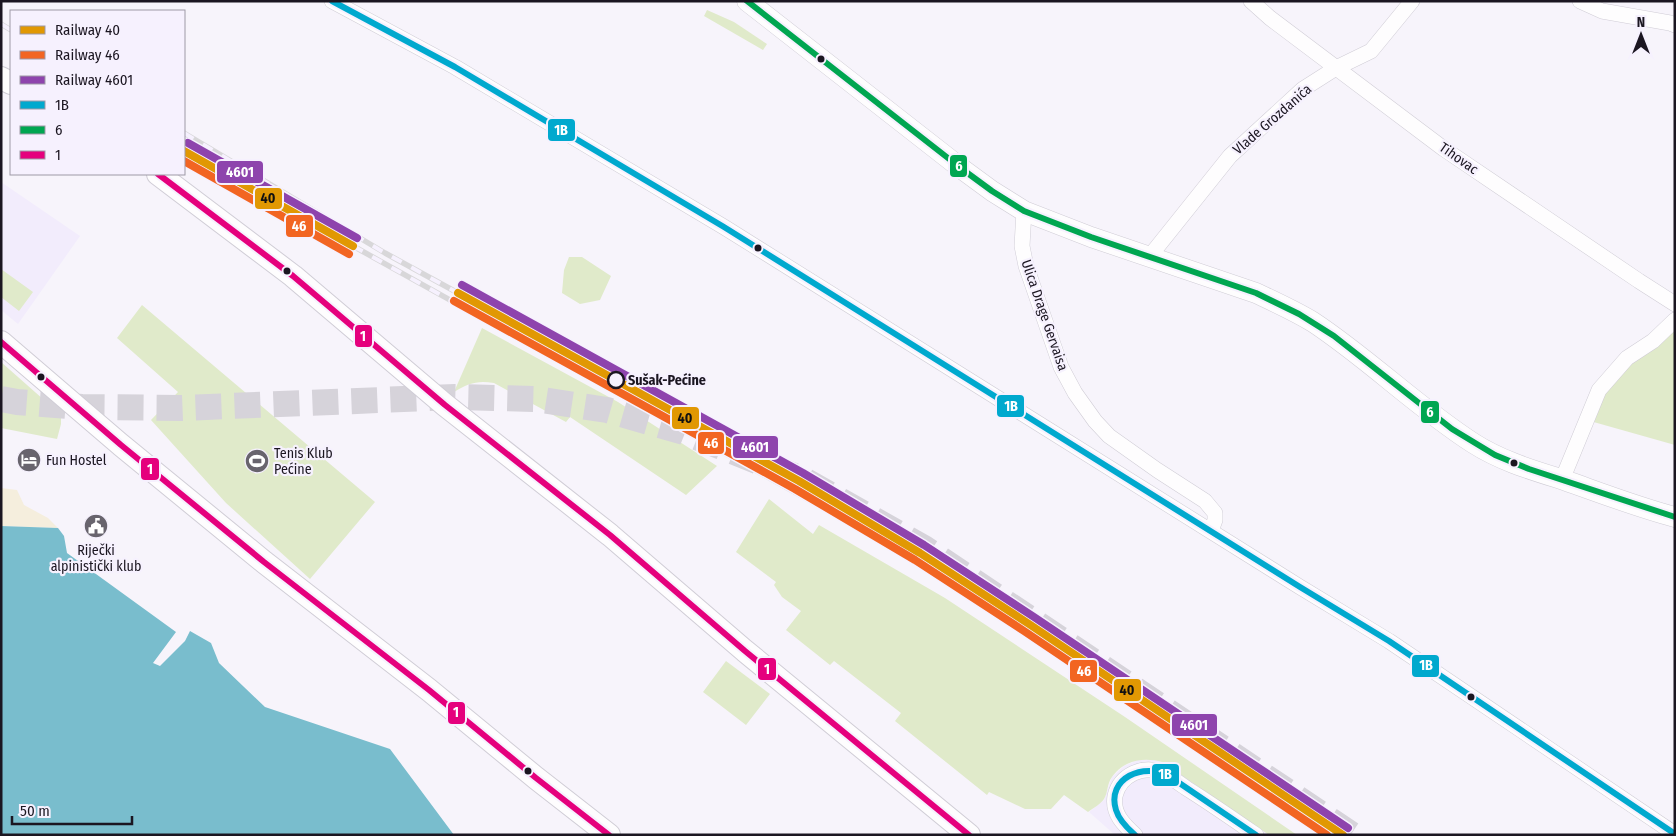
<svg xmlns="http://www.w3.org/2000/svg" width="1676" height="836" font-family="'Fira Sans Condensed',sans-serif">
<rect width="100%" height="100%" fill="#f7f4fb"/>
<path fill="#f2ecfc" d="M1 182 80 236 18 324 1 310Z
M1150 759 1162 762 1269 835H1115L1089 812 1104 800 1112 777 1124 766 1138 760Z"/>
<path fill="#e0eaca" d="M707 10 734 22 767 44 763 50 704 16Z
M569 257H582L611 276 600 300 580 304 562 293 564 270Z
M1 269 33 292 19 311 1 297Z
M142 305 375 502 310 579 226 503 151 420 178 392 117 338Z
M482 328 618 402 717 466 686 495 570 417 566 422 494 383C478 380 468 383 454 392Z
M1675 331V445L1590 421 1607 389 1625 367 1665 335Z
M1 362 61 415V424L57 439 1 428Z
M769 499 813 534 819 525 945 598 1125 717 1297 835H1269L1162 762C1144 757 1124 760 1112 777 1107 783 1108 793 1104 799 1101 804 1093 808 1088 812L1064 795 1051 809H1025L989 792 987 795 895 721 901 713 834 661 830 665 786 630 801 611 782 597 774 585 776 582 736 552Z
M726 661 770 694 746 725 703 692Z"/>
<path fill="#f5eedd" d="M1 488 17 490 24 505 48 518 58 528 1 526Z"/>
<path fill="#79bdcd" d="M1 526 58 528 64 536 67 553 176 632 153 663 160 666 185 641 190 631 211 643 219 663 265 707 390 749 454 835H1Z"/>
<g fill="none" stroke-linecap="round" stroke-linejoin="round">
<path stroke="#d6d3da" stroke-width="26" stroke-dasharray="26 13" stroke-linecap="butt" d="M1 399 17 402 82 407 181 408 455 397 536 399 607 410 684 432 802 479 924 548 1352 835"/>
<g stroke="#d0cdd6" stroke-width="16">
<path id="street" d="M332 1 455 67 724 227 1300 587 1389 641 1675 834
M1251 1 1270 18 1444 149 1639 281 1675 304
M1580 1 1602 11 1670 23 1675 25
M1024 211 1022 246 1026 266 1061 367 1075 393 1095 421 1109 436 1157 470 1205 501 1215 513V520L1211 531
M1150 256 1230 156 1303 89 1336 68 1371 51 1412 1
M1562 480 1599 390 1627 358 1653 341 1675 320
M1135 835C1123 824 1112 813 1115 796 1120 775 1143 764 1163 773 1171 777 1179 783 1186 788 1210 803 1233 819 1256 835"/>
</g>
<g stroke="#d0cdd6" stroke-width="21">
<path id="secondary" d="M747 1 962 169 992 191 1024 211 1091 237 1256 293C1275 302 1295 311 1313 322 1369 359 1417 407 1473 443 1501 461 1532 470 1564 480 1601 493 1637 507 1675 517"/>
</g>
<g stroke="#d0cdd6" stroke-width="24">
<path id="primary" d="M1 78 11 83
M158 174 293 276 445 405 610 535 745 651 969 835
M1 342 121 445 264 562 429 690 536 778 609 835"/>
</g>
<use href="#street" stroke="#fefdfe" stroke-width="15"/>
<use href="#secondary" stroke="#fefdfe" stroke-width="20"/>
<use href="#primary" stroke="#fefdfe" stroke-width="22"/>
<g stroke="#d8d7d9" stroke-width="5.5">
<path id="rail" d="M1 24 11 30
M184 133 385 253 458 293
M353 246 834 514 939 575 1051 648 1326 835"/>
</g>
<use href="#rail" stroke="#f6f1fe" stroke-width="4" stroke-dasharray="11" stroke-linecap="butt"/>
<g stroke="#f6f1fe" stroke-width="10">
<path id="bus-1" d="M332 1 455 67 724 227 1300 587 1389 641 1675 834
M1135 835C1127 828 1119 820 1116 810 1106 778 1144 762 1169 776L1256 835"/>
</g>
<g stroke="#f6f1fe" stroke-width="10">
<path id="bus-2" d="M747 1 962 169 992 191 1024 211 1091 237 1256 293 1299 314 1334 336 1452 429 1495 455 1529 469 1675 517"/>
</g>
<g stroke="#f6f1fe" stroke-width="10">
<path id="bus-3" d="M158 174 293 276 445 405 610 535 745 651 969 835
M1 342 121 445 264 562 429 690 536 778 609 835"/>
</g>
<use href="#bus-1" stroke="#00a9ce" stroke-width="6"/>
<use href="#bus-2" stroke="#00a651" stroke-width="6"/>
<use href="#bus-3" stroke="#e5007d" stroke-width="6"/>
<g stroke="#f6f1fe" stroke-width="11">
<path id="rail-1" d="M184 151 353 246
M458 293 799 481 920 553 1029 624 1343 835"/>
</g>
<g stroke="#f6f1fe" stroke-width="11">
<path id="rail-2" d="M184 161 349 254
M454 301 795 489 915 560 1024 631 1327 835"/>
</g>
<g stroke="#f6f1fe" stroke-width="11">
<path id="rail-3" d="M188 143 357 238
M462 285 803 473 924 545 1034 617 1348 828"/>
</g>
<use href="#rail-1" stroke="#e19803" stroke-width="8"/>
<use href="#rail-2" stroke="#f26522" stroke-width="8"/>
<use href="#rail-3" stroke="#8e44ad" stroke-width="8"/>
</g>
<defs>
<g id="hotel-disc" transform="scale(1.25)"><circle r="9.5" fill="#68646d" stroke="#f6f1fe"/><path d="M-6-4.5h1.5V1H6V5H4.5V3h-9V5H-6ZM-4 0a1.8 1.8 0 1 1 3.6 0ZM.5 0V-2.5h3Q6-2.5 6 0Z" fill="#fff"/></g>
<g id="stadium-disc" transform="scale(1.25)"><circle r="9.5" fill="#68646d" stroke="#f6f1fe"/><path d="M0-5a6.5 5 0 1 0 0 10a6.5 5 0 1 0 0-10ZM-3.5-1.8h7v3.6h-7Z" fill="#fff"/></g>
<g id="civic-disc" transform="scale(1.25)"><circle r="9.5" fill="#68646d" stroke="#f6f1fe"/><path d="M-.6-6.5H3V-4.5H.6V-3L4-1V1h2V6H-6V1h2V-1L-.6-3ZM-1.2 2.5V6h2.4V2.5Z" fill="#fff"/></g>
</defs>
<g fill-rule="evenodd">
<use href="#hotel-disc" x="29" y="460"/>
<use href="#stadium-disc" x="257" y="461"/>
<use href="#civic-disc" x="96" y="526"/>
</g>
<g fill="#1b1621" stroke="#f6f1fe" stroke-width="2">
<circle cx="821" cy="59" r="4.5"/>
<circle cx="758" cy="248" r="4.5"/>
<circle cx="287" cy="271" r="4.5"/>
<circle cx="41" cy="377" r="4.5"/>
<circle cx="1514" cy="463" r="4.5"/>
<circle cx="1471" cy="697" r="4.5"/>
<circle cx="528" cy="771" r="4.5"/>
</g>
<circle fill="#f6f1fe" stroke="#1b1621" stroke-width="2.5" cx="616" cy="380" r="8"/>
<g text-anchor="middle" stroke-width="4.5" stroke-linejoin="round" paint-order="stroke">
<g font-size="14" fill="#1b1621" stroke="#f6f1fe">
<text transform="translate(1272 119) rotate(-41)" y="5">Vlade Grozdanića</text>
<text transform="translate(1459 158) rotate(35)" y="5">Tihovac</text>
<text transform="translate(1045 315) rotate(71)" y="5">Ulica Drage Gervaisa</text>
</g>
<g font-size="14" font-weight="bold" fill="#1b1621" stroke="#f6f1fe" text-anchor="start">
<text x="628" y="385">Sušak-Pećine</text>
</g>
<g font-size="14" fill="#1b1621" stroke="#f6f1fe" text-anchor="start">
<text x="274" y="458">Tenis Klub<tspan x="274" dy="16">Pećine</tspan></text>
<text x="46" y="465">Fun Hostel</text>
<text x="96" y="555" text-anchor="middle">Riječki<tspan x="96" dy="16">alpinistički klub</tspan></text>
</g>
</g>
<g stroke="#f6f1fe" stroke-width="2">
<rect x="547" y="118" width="29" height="24" rx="5" fill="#00a9ce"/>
<rect x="949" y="154" width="19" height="24" rx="5" fill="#00a651"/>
<rect x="216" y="160" width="48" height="24" rx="5" fill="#8e44ad"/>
<rect x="254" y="187" width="29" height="23" rx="5" fill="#e19803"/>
<rect x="285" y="214" width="29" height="24" rx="5" fill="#f26522"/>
<rect x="354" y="324" width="19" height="24" rx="5" fill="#e5007d"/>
<rect x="996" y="394" width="29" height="24" rx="5" fill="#00a9ce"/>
<rect x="1420" y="400" width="20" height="24" rx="5" fill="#00a651"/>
<rect x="671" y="406" width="29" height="24" rx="5" fill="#e19803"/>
<rect x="697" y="431" width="28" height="24" rx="5" fill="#f26522"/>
<rect x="732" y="435" width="47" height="24" rx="5" fill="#8e44ad"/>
<rect x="140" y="457" width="20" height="24" rx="5" fill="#e5007d"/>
<rect x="1411" y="654" width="29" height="24" rx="5" fill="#00a9ce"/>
<rect x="757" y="657" width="20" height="24" rx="5" fill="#e5007d"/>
<rect x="1069" y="659" width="29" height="24" rx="5" fill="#f26522"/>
<rect x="1113" y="678" width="29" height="24" rx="5" fill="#e19803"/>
<rect x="447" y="701" width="19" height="24" rx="5" fill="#e5007d"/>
<rect x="1171" y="713" width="47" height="24" rx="5" fill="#8e44ad"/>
<rect x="1151" y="763" width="29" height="24" rx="5" fill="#00a9ce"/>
</g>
<g font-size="14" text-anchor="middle" font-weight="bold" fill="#fff">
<text x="561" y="135">1B</text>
<text x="959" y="171">6</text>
<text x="240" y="177">4601</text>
<text x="299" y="231">46</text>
<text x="363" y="341">1</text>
<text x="1011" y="411">1B</text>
<text x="1430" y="417">6</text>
<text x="711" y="448">46</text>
<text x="755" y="452">4601</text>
<text x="150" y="474">1</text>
<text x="1426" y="670">1B</text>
<text x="767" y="674">1</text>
<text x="1084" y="676">46</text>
<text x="456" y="717">1</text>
<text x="1194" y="730">4601</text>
<text x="1165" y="779">1B</text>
</g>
<g font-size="14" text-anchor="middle" font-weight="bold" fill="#111">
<text x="268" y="203">40</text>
<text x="685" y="423">40</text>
<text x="1127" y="695">40</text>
</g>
<rect width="1676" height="836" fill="none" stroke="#1b1621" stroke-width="5"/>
<rect x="10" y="10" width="175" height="165" fill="#f6f1fe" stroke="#9e99a6"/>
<rect x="20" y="26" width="25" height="8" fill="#e19803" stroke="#9e99a6"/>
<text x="55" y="35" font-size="15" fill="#1b1621">Railway 40</text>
<rect x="20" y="51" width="25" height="8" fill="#f26522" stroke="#9e99a6"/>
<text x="55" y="60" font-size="15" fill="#1b1621">Railway 46</text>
<rect x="20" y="76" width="25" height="8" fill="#8e44ad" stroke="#9e99a6"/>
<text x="55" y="85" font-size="15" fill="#1b1621">Railway 4601</text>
<rect x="20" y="101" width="25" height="8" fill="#00a9ce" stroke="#9e99a6"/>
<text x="55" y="110" font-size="15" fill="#1b1621">1B</text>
<rect x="20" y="126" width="25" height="8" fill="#00a651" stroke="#9e99a6"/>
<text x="55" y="135" font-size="15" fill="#1b1621">6</text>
<rect x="20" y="151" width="25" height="8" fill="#e5007d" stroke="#9e99a6"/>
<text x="55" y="160" font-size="15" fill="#1b1621">1</text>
<g transform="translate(1641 35)" stroke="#f6f1fe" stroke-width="4" paint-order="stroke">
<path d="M0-4L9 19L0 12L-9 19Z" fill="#1b1621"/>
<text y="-8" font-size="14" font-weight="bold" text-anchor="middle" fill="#1b1621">N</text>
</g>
<path d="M12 816v8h120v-8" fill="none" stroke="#1b1621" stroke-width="2.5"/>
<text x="20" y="816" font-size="15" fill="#1b1621" stroke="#f6f1fe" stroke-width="4" paint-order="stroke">50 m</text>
</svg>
